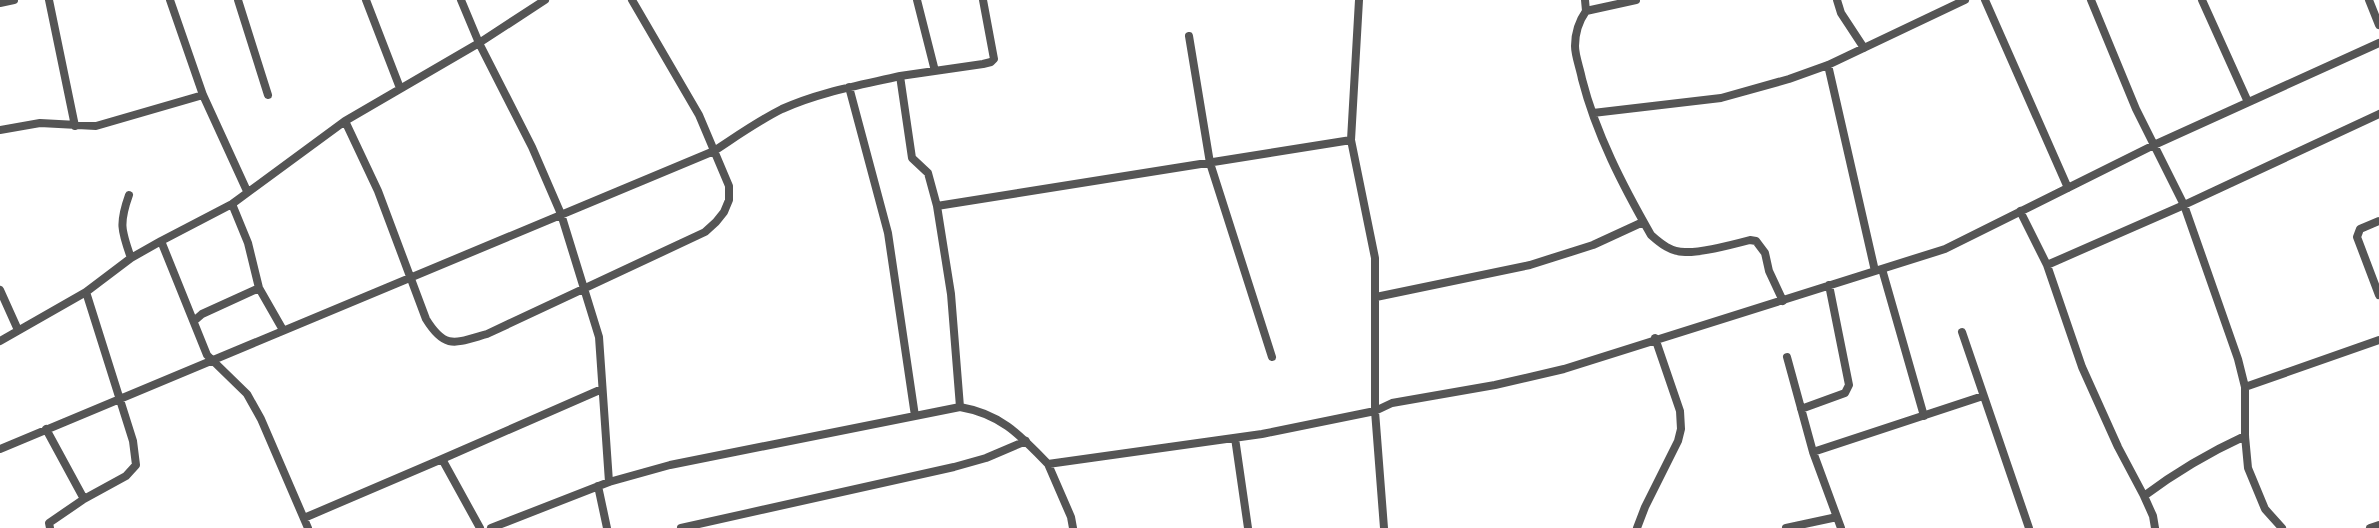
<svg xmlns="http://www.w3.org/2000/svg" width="2379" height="528" font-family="Lato,sans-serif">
<rect width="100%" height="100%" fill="#fff"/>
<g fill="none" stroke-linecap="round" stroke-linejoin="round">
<path stroke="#555" stroke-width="8" d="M49 0 75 126
M170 0 203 95 247 191
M238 0 268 95
M366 0 400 88
M461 0 479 43 532 147 561 214 599 337 609 482
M917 0 935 71
M983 0 994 59 991 62 983 64 900 76 912 158 928 173 937 206 951 294 960 407C1001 414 1020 435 1048 464L1262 434 1375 411 1392 403 1495 385 1564 369 1945 249 2154 145 2379 43
M1585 0 1586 11
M1636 0 1586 11C1579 21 1575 33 1575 46 1575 56 1580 68 1582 79 1596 134 1623 186 1651 235 1661 244 1671 252 1685 252 1699 253 1735 244 1750 240L1756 241 1765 253 1769 271 1783 301
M1837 0 1841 13 1864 48
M1985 0 2068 188
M2091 0 2136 109 2184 205 2238 359 2245 387V436L2248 468 2265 509 2282 528
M2202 0 2248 102
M2369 0 2379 25
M0 3 14 0
M1189 36 1210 163 1272 357
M1828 65 1875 271
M849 87 888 233 915 416
M1593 113 1721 98 1789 79 1828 65 1965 0
M345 121 378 191 426 319C445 350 455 343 487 334L705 232 716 222 724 212 729 200V186L699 115 632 0
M0 130 40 123 96 126 203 95
M1351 140 1375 258V411L1384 528
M129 195C119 223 121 230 131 258
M232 204 248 243 259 288 283 330
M937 206 1351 140 1359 0
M2020 211 2047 265 2082 367 2118 447 2144 496
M2379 221 2360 229 2357 237 2379 295
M161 241 207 355 247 394 261 419 308 528
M2047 265 2184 205 2379 114
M1882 269 1924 416
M0 290 18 330
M1376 297 1530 265 1593 245 1643 222
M194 321 202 314 259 288
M1962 332 2029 528
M0 341 86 292 131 258 161 241 232 204 345 121 479 43 545 0
M1787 357 1813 452 1841 528
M2245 387 2379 340
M1801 409 1845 393 1849 385 1829 285
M46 429 84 499 49 523 50 528
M1235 438 1248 528
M0 449 714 151C737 136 758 121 782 109 819 92 861 85 900 76
M1813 452 1983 396
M442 459 602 389
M1048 464 1071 517 1073 528
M598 486 607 528
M84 499 126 476 136 465 133 441 86 292
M304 518 442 459 480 528
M491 528 609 482 670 465 960 407
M681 528 954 467 986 458 1026 441
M1637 528 1645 507 1678 441 1681 429 1680 411 1655 338
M1786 528 1837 517
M2155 528 2153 516 2144 496C2176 472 2208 453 2245 436
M2370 528 2379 525"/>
</g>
</svg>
